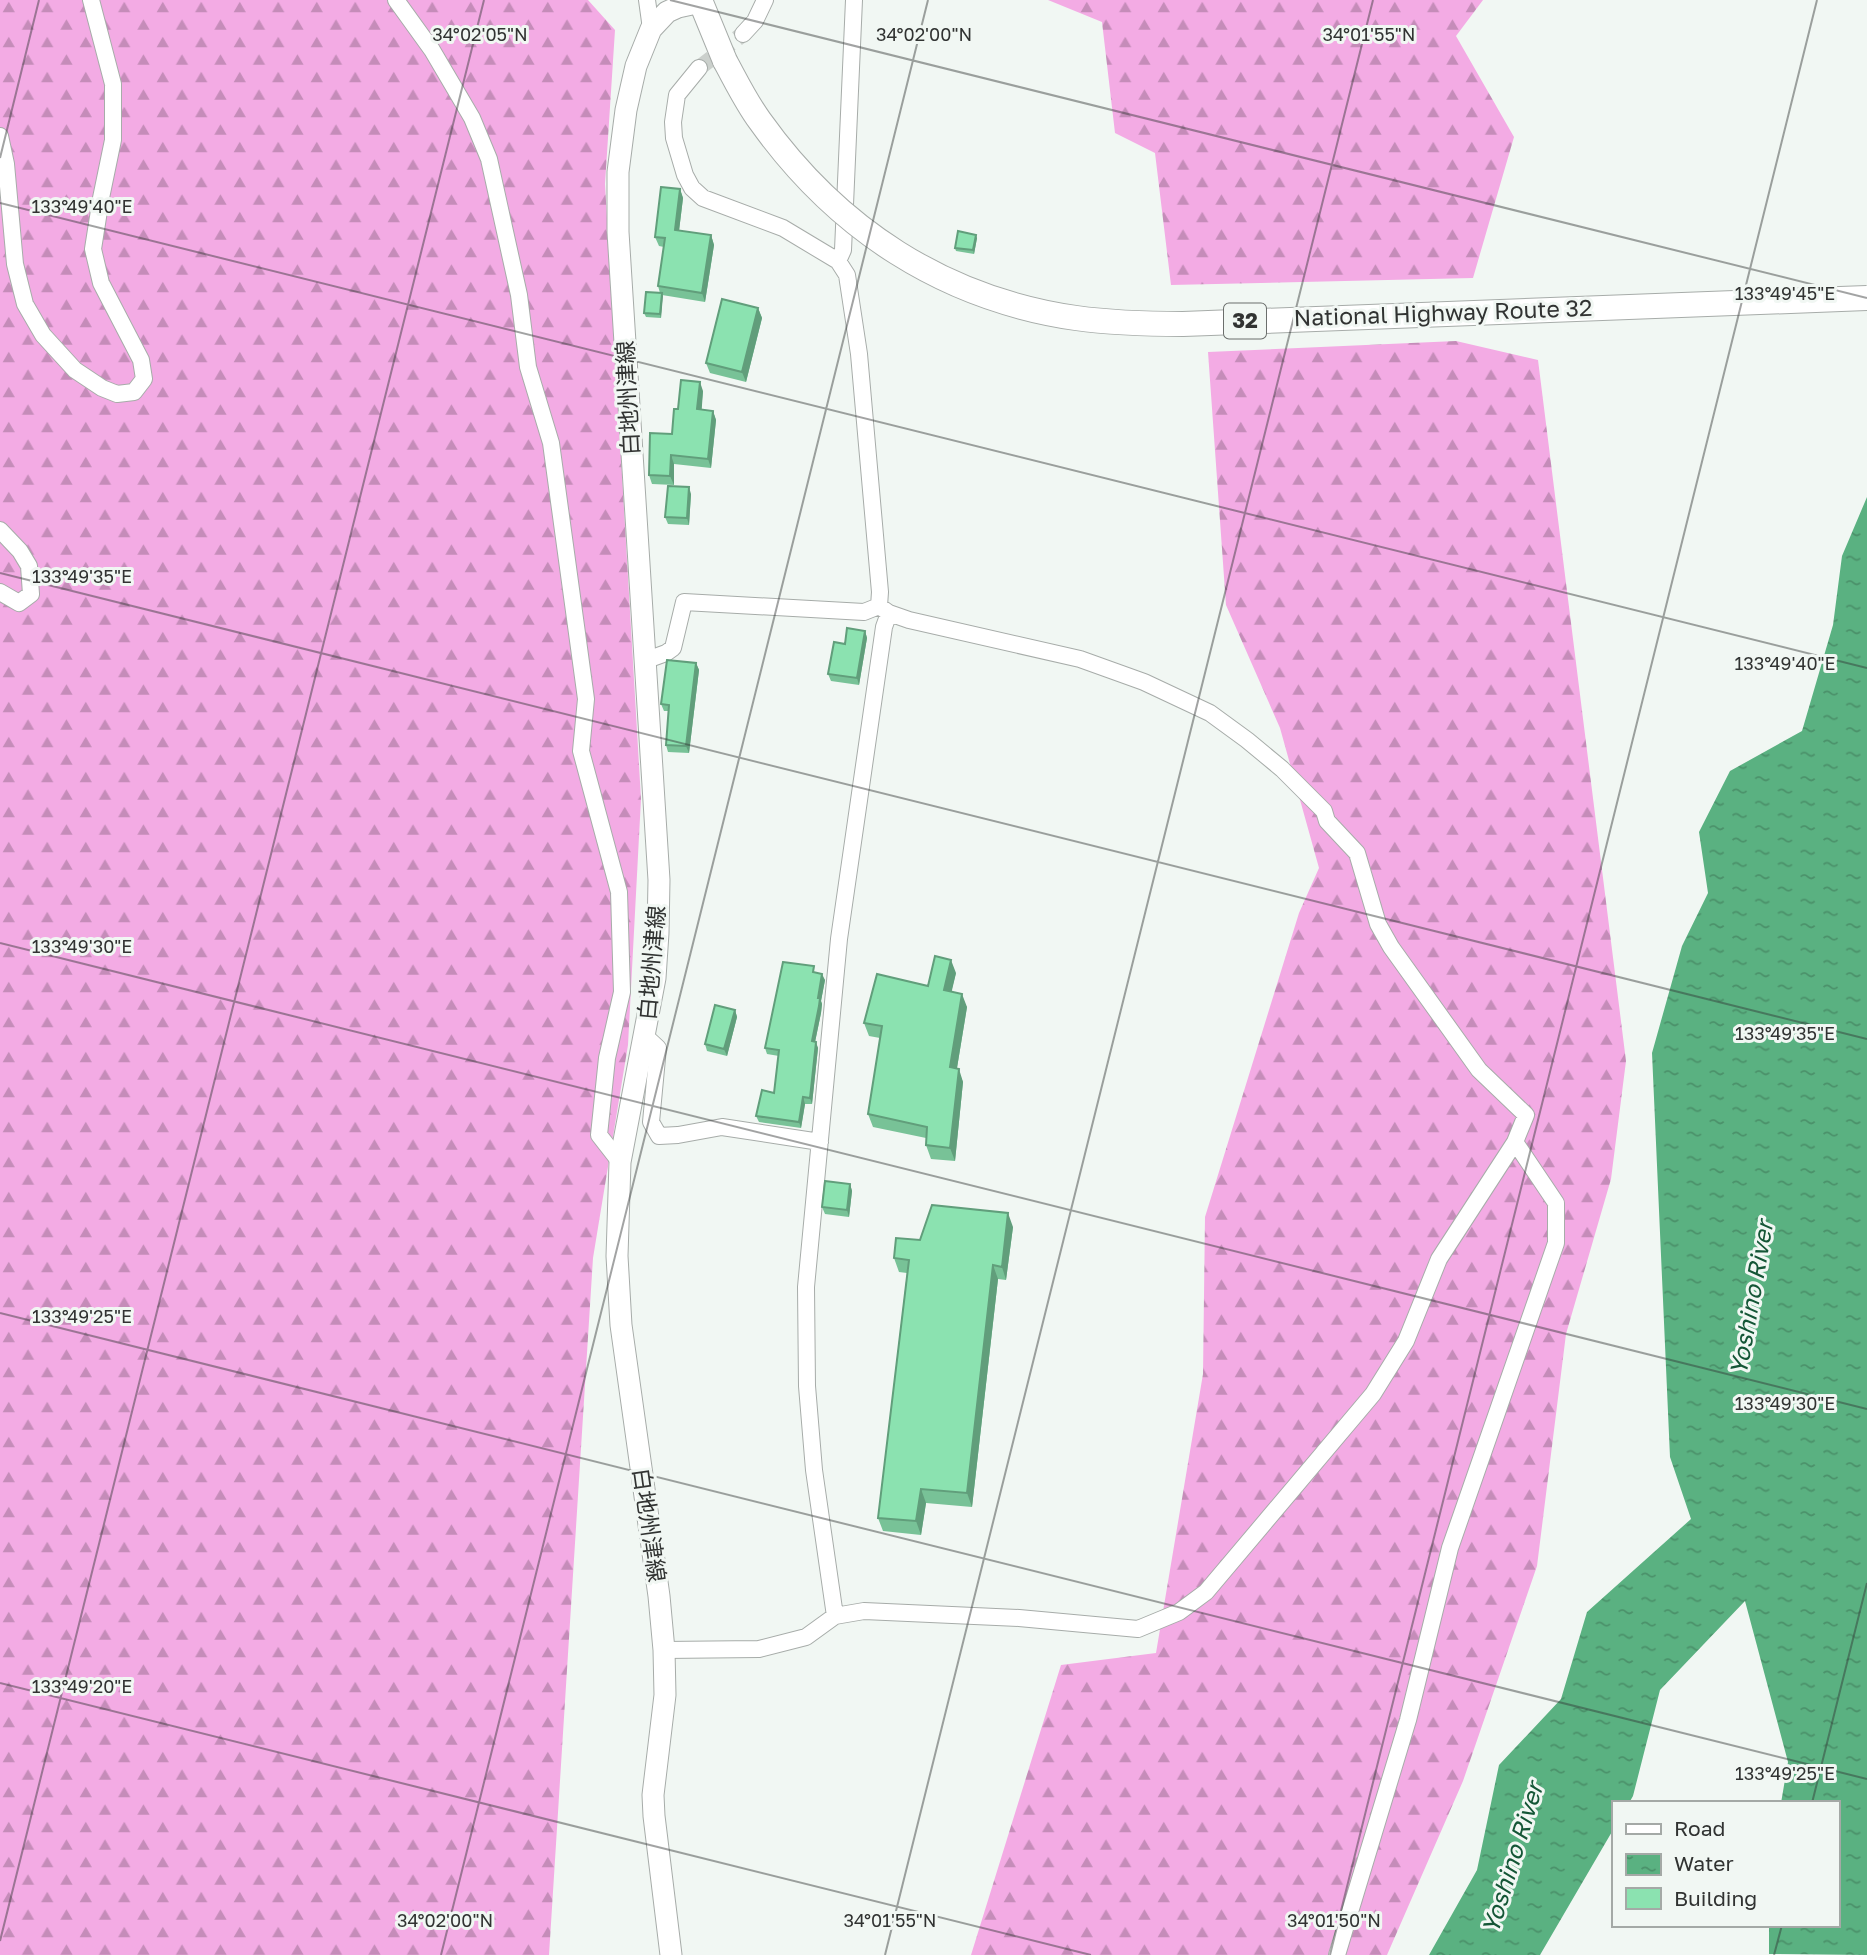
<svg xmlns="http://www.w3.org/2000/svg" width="1867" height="1955" font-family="'Golos Text','Noto Sans JP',sans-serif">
<defs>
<pattern id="forest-firs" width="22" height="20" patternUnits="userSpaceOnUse" patternTransform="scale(1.75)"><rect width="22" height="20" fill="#f3abe4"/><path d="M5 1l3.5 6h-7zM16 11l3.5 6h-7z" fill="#c58cb9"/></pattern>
<pattern id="water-ripples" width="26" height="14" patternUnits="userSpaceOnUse" patternTransform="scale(1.75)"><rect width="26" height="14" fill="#5ab181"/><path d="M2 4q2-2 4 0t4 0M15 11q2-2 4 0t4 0" fill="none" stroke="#4b916a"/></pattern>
</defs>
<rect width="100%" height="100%" fill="#f1f7f3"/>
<path fill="url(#forest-firs)" d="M0 0H588L615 30 605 184 641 799 628 1045 593 1258 549 1955H0Z
M1048 0H1483L1456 36 1514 137 1473 278 1171 285 1155 153 1115 133 1102 22Z
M1456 341 1538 360 1626 1061 1611 1179 1566 1334 1537 1566 1463 1781 1387 1955H971L1061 1665 1156 1653 1203 1374 1205 1217 1299 913 1319 868 1280 728 1226 605 1208 352Z"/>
<path fill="url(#water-ripples)" d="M1867 497V1955L1769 1954V1925H1837V1803H1781L1788 1762 1745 1601 1660 1690 1633 1796 1629 1803H1613V1830L1540 1955H1429L1477 1870 1499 1765 1561 1699 1587 1612 1691 1519 1670 1457 1652 1053 1682 946 1708 893 1699 832 1730 771 1802 731 1833 625 1842 556Z"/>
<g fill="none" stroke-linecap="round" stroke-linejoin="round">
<path stroke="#cbd0cc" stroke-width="16" stroke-dasharray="16 8" stroke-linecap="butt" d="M699 68 743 34"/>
<g stroke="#a7aca9" stroke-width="18">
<path id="minor" d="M396 0 432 50 472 118 489 159 519 295 528 367 551 443 586 699 581 751 619 892 622 992 607 1058 599 1135 620 1162
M647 0 651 29
M743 34 755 21 765 0
M699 68 677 95 673 122 674 138 685 175 692 188 703 198 783 228 838 261 847 275 859 354 880 592 879 606
M0 136 6 164 15 264 25 304 43 335 75 370 102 388 117 394 134 392 144 379 141 360 101 283 93 249 101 198 113 140V84L91 0
M838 261 843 250 854 0
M0 530 20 551 29 566 31 594 19 603 0 592
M644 661 666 653 673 648 684 602 864 612 879 606
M645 1036 658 1048 651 1122 659 1136 678 1135 722 1127 820 1142
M835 1616 814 1470 807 1386 806 1287 839 939 884 627 889 613
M664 1650 759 1649 806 1637 835 1616 864 1611 1019 1618 1138 1629 1179 1612 1206 1592 1373 1394 1406 1341 1439 1259 1515 1142 1526 1115 1479 1070 1391 947 1378 924 1357 853 1327 821 1324 811 1282 769 1247 740 1210 713 1144 682 1080 659 909 620 889 613 879 606
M1337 1955 1408 1720 1450 1548 1556 1243V1203L1515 1142"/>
</g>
<g stroke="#a7aca9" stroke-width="23">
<path id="secondary" d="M671 1955 654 1816 653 1795 665 1695 664 1650 659 1596 621 1325 617 1256 620 1162 655 978 658 933 659 880 618 232V172L626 110 636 66 651 29 667 12 678 7 701 2"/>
</g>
<g stroke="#a7aca9" stroke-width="26">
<path id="trunk" d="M700 0 725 61"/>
</g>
<use href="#minor" stroke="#fff" stroke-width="16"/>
<use href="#secondary" stroke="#fff" stroke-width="21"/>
<use href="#trunk" stroke="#fff" stroke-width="24"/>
<g stroke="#a7aca9" stroke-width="26" stroke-linecap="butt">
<path id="trunk-bridge" d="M725 61C736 81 746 102 760 121 837 229 944 299 1076 318 1112 323 1147 324 1183 324L1867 298"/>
</g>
<use href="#trunk-bridge" stroke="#fff" stroke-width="24"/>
</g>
<path fill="#78c297" d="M680 189 683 198 679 231 711 235 714 245 705 302 662 295 661 318 646 317 644 313 660 293 658 286 664 247 659 246 655 237Z
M977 238 974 254 956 251 955 248Z
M758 308 762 318 746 382 710 373 706 363Z
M703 391 701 410 713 411 716 420 711 468 674 464V485L652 484 649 475 672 434 678 409Z
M691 494 689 525 668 524 665 517Z
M865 631 867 638 859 685 831 681 828 674 845 644Z
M696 663 699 670 689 753 668 752 666 745 669 711H664L661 704Z
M816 973 825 980 821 1001 822 1004 821 1013 815 1042 818 1048 812 1104H805L801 1128 759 1122 756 1116 774 1093 779 1056 767 1054 765 1048Z
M956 973 951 992 967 1007 957 1068 963 1082 955 1161 931 1159 926 1145V1138L873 1127 868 1114 880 1038 869 1036 864 1023 928 986Z
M735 1010 737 1017 727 1056 707 1051 705 1044Z
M850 1184 852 1191 849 1217 825 1214 822 1207Z
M1013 1227 1006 1280 998 1279 972 1507 926 1503 921 1535 883 1531 878 1518 907 1273 899 1272 894 1258Z"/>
<path fill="#619e7b" d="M680 189 683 198 678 239 675 230Z
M711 235 714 245 705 302 702 293Z
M976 235 977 238 974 254 973 250Z
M662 293 663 296 661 318 660 314Z
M758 308 762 318 746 382 742 372Z
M700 382 703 391 701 419 697 409Z
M713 411 716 420 711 468 708 459Z
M671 455 674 464V485L670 476Z
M689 487 691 494 689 525 687 518Z
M865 631 867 638 859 685 857 678Z
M696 663 699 670 689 753 686 746Z
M951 960 956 973 949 1003 944 990Z
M822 974 825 980 821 1001 822 1004 821 1013 814 1047 812 1041Z
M962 994 967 1007 955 1080 950 1067Z
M735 1010 737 1017 727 1056 724 1049Z
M816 1042 818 1048 812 1104 810 1098Z
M959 1069 963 1082 955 1161 950 1148Z
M803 1097 805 1104 801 1128 799 1122Z
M850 1184 852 1191 849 1217 847 1210Z
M1008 1213 1013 1227 1006 1280 1002 1267Z
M993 1265 998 1279 972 1507 967 1493Z
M921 1489 926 1503 921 1535 916 1521Z"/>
<path fill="#8be2b0" stroke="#619e7b" stroke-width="2" d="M661 187 680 189 675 230 711 235 702 293 658 286 665 238 655 237Z
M958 231 976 235 973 250 955 248Z
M646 292 662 293 660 314 644 313Z
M722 299 758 308 742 372 706 363Z
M681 380 700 382 697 409 713 411 708 459 671 455 670 476 649 475 650 433 672 434 674 409H678Z
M668 486 689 487 687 518 665 517Z
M847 628 865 631 857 678 828 674 834 642 845 644Z
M667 660 696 663 686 746 666 745 669 705 661 704Z
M935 956 951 960 944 990 962 994 950 1067 959 1069 950 1148 926 1145 927 1127 868 1114 882 1026 864 1023 877 974 928 986Z
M783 962 814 966 813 972 822 974 818 998H820L819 1006 812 1041 816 1042 810 1098 803 1097 799 1122 756 1116 762 1090 774 1093 779 1050 765 1048Z
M715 1005 735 1010 724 1049 705 1044Z
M825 1181 850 1184 847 1210 822 1207Z
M932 1205 1008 1213 1002 1267 993 1265 967 1493 921 1489 916 1521 878 1518 909 1260 894 1258 896 1238 920 1240Z"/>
<path fill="none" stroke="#313332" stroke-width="2" stroke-opacity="0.45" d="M670 0 1867 298M0 158 39 0M0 203 1867 668M0 573 1867 1039M0 943 1867 1409M0 1313 1867 1779M0 1683 1091 1955M1812 1803 1867 1583M0 1941 484 0M441 1955 928 0M885 1955 1373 0M1330 1955 1817 0M1774 1955 1782 1925"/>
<g text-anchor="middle" stroke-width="6" stroke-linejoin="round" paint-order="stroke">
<rect fill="#f1f7f3" stroke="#6b6e6c" stroke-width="2" x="1224" y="303.5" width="42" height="35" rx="5"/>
<g font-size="21" font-weight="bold" fill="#313332">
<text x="1245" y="328">32</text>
</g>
<g font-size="23" fill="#313332" stroke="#f1f7f3">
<text transform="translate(1443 313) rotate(-2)" y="8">National Highway Route 32</text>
<text transform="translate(628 398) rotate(-93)" y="8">白地州津線</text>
<text transform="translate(652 963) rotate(-85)" y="8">白地州津線</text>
<text transform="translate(649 1525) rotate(82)" y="8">白地州津線</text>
</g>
<g font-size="24" font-style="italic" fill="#145636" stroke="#f1f7f3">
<text transform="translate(1752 1298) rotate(-80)" y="8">Yoshino River</text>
<text transform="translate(1513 1858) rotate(-73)" y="8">Yoshino River</text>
</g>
</g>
<g font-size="18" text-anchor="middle" fill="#313332" stroke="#f1f7f3" stroke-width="6" stroke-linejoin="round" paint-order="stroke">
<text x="480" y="41">34°02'05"N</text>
<text x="924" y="41">34°02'00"N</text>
<text x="1369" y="41">34°01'55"N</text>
<text x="82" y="213">133°49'40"E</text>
<text x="1785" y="300">133°49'45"E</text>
<text x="82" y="583">133°49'35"E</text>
<text x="1785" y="670">133°49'40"E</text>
<text x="82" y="953">133°49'30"E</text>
<text x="1785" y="1040">133°49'35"E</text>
<text x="82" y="1323">133°49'25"E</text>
<text x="1785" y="1410">133°49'30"E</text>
<text x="82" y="1693">133°49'20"E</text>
<text x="1785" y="1780">133°49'25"E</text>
<text x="445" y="1927">34°02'00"N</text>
<text x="890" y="1927">34°01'55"N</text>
<text x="1334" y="1927">34°01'50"N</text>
</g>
<rect x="1612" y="1801" width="228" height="126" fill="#f1f7f3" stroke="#a4a9a6" stroke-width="2"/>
<rect x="1626" y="1824" width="35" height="10" fill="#ffffff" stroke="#a4a9a6" stroke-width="2"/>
<text x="1674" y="1836" font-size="21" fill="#313332">Road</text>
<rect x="1626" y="1854" width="35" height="21" fill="url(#water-ripples)" stroke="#a4a9a6" stroke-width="2"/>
<text x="1674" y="1871" font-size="21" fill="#313332">Water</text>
<rect x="1626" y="1888" width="35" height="21" fill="#8be2b0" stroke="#a4a9a6" stroke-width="2"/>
<text x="1674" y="1906" font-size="21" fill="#313332">Building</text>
</svg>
